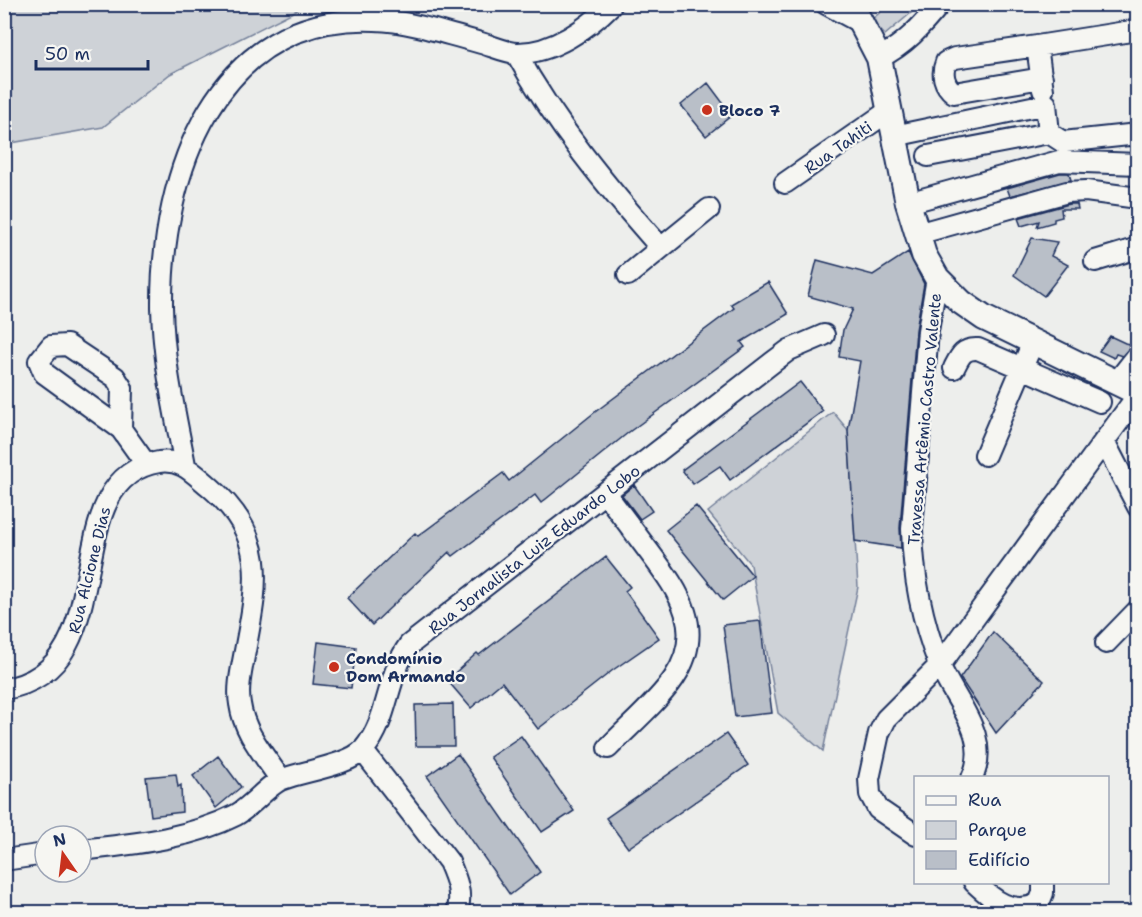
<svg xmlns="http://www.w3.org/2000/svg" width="1142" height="917" font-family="'Shantell Sans',sans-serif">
<rect width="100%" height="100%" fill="#edeeec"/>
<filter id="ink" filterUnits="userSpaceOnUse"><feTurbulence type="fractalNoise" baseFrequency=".0167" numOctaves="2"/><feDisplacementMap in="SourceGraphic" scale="12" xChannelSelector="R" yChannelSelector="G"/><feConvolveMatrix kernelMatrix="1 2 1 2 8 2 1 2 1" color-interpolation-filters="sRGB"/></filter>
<g filter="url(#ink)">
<path fill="#ced2d7" stroke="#74809a" stroke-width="1.5" d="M5 4H307V5L170 74 103 127 5 144Z
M889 5H916L918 7 885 35 871 20Z
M833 412 848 430 858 587 823 751 778 713 751 565 708 512Z"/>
<path fill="#b9bfc8" stroke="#1b2f5e" stroke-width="1.5" d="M708 83 732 115 706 136 681 105Z
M1060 173H1069L1071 180 1010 196 1007 188Z
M1069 204H1077L1078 209H1061L1062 217 1054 219V222L1037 227 1039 221 1021 226 1018 218Z
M1032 238 1057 242 1051 256 1068 265 1044 296 1014 275Z
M908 252 924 284 916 330 900 528 901 548 855 541 848 430 860 361 839 357 843 330 853 309 808 296 817 260 873 275Z
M768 282 788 314 741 342 745 347 629 432 541 503 535 495 453 556 449 552 372 625 347 598 415 533 418 536 503 473 509 481 595 412 734 308 731 304Z
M1110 336 1125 343 1132 345 1122 356 1116 354 1114 358 1099 351Z
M800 382 823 411 730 480 720 466 693 484 682 470Z
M634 485 652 511 640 519 622 495Z
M696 506 753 576 723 600 666 530Z
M606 557 630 587 625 591 659 638 613 670 538 729 502 682 471 708 447 680 477 653 479 655Z
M760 621 772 713 735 717 723 625Z
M993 632 1044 681 996 733 960 678Z
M318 642 356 647 351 688 313 684Z
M453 704 454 746H416L415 705Z
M726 734 748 765 628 848 606 818Z
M521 736 574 811 542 832 490 757Z
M458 754 540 872 510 895 427 776Z
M218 756 241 787 216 808 193 776Z
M176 774 178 787 181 785 182 812 151 816 146 777Z"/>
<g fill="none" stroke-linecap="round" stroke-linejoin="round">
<g stroke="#1b2f5e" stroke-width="24">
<path id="minor" d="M826 4 863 24
M1037 46 955 58 946 62C941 74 944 85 954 93L1042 78
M516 53C555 124 607 187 661 248L709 209
M879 58C906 44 921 27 940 4
M1043 90 1037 46 1138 30
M894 136 1046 104 1049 133 1063 142 1138 134
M928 156 1049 133
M785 183 890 110
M908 203 1059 161 1138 164
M917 234 1067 192 1086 191 1138 198
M1095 261 1138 248
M628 275 661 248
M937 278 928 331 912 529C913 575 922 621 939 664 954 701 992 735 972 778
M954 368C960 356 963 348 978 349L1100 402
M1116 383 1138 355
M121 429 122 388 115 377 67 345 51 346 39 361 44 373 121 429 146 464
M1104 441 1138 507
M985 455 1033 342
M185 465C175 413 163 361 162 307 161 175 215 13 375 20 411 21 447 34 481 43 492 46 505 52 516 53 552 54 588 28 612 4
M606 494C621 514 636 534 650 553 680 593 706 630 674 678 657 703 629 726 608 748
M1106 643 1138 610
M4 689C128 669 52 479 159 462 182 459 193 473 209 486 268 536 258 582 245 651 242 668 237 687 240 704 244 733 265 756 280 779
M363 751 449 862C456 878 463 895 457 912
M916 835 878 809 870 794 869 779 879 733 886 719 940 665 1138 395
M81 850C133 844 189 839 236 815 252 806 270 783 283 779 304 771 350 765 364 749 389 720 386 677 409 645L773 362 789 350 824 335
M4 860 45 854
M974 882C993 900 1013 917 1039 903L1043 893V882"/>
</g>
<g stroke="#1b2f5e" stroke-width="28">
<path id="major" d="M851 4 879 58 908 203 924 255 937 278 961 302 984 318 1138 393"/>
</g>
<use href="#minor" stroke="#f6f6f2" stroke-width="20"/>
<use href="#major" stroke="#f6f6f2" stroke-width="24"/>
</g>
</g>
<g fill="#c8321e" stroke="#f6f6f2" stroke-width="2">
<circle cx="707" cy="110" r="6"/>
<circle cx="334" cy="667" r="6"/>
</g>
<g text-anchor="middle" stroke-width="4.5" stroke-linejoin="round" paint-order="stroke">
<g font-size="16" font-weight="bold" fill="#1b2f5e" stroke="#f6f6f2" text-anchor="start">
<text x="719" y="116">Bloco 7</text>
<text x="346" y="664">Condomínio<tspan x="346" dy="18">Dom Armando</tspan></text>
</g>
<g font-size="16" fill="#1b2f5e" stroke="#f6f6f2">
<text transform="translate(838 147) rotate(-35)" y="6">Rua Tahiti</text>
<text transform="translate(924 419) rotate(-85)" y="6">Travessa Artêmio Castro Valente</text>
<text transform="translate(534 549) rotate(-38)" y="6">Rua Jornalista Luiz Eduardo Lobo</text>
<text transform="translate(89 570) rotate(-76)" y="6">Rua Alcione Dias</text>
</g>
</g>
<rect width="1142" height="917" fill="none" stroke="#f6f6f2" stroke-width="24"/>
<rect x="12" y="12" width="1118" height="893" fill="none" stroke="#1b2f5e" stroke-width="2" filter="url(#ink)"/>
<rect x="914" y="776" width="195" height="108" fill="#f6f6f2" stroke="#9ea6b7" stroke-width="1.5"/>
<rect x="926" y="796" width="30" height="9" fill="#f6f6f2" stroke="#9ea6b7" stroke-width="1.5"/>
<text x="968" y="806" font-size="18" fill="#1b2f5e">Rua</text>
<rect x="926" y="821" width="30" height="18" fill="#ced2d7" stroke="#9ea6b7" stroke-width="1.5"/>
<text x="968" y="836" font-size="18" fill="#1b2f5e">Parque</text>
<rect x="926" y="851" width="30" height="18" fill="#b9bfc8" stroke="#9ea6b7" stroke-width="1.5"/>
<text x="968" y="866" font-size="18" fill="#1b2f5e">Edifício</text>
<g transform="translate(63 854) rotate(346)"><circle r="28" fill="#f6f6f2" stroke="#9ea6b7" stroke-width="1.5"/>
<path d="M0-4.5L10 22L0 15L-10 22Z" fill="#c8321e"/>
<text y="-9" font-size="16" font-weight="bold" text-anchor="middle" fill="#1b2f5e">N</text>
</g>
<path d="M36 60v9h112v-9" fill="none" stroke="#1b2f5e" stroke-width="3"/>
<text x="45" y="60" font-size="18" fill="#1b2f5e" stroke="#f6f6f2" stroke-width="4.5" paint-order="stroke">50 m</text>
</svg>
